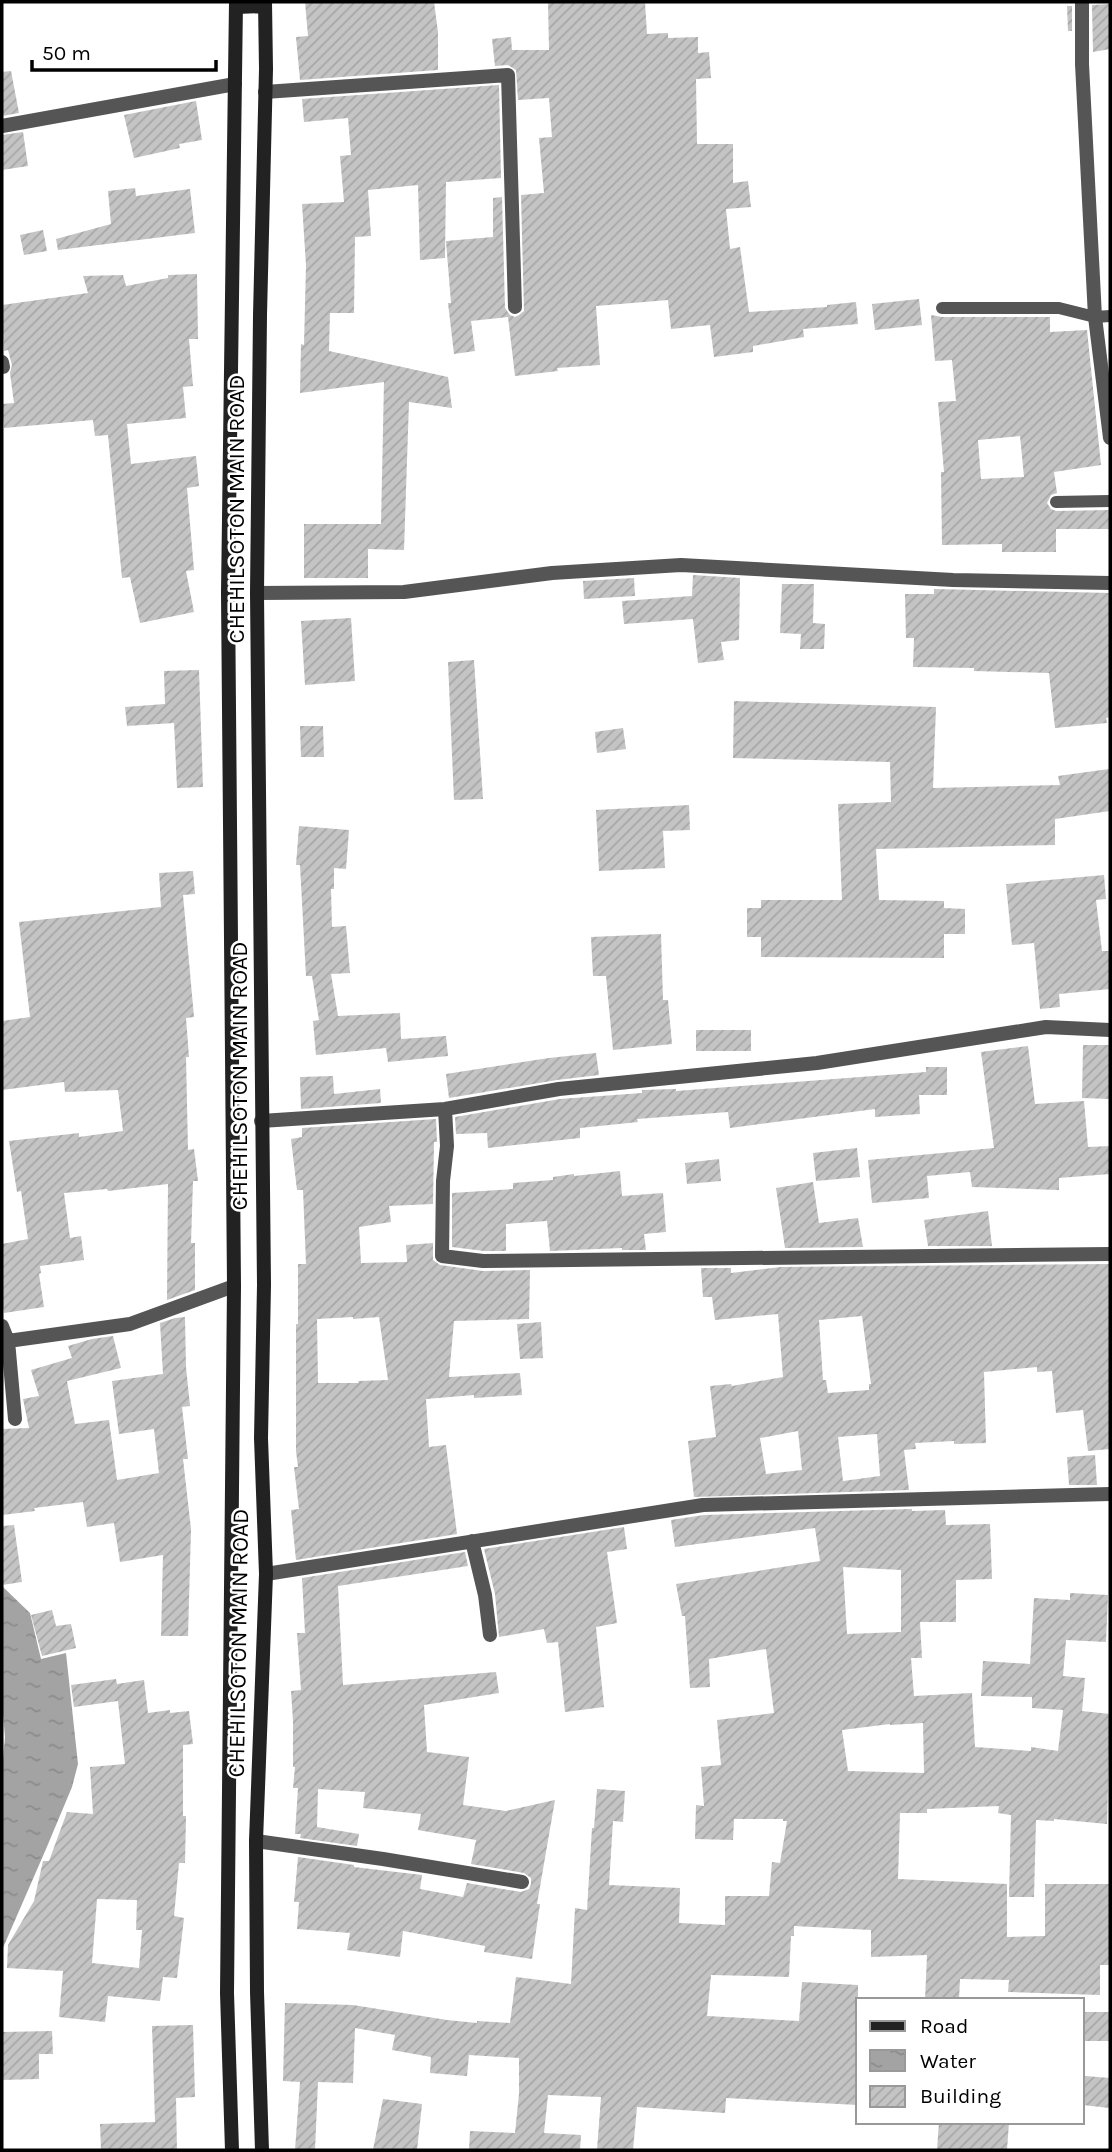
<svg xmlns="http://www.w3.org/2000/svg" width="1112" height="2152" font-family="Karla,sans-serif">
<defs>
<pattern id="water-ripples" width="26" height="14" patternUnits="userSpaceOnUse" patternTransform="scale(1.75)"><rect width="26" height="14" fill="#a3a3a3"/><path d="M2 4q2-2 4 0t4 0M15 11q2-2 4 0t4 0" fill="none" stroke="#8b8b8b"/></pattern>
<pattern id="building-hatch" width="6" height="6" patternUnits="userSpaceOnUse" patternTransform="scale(1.75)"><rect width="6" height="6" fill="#c4c4c4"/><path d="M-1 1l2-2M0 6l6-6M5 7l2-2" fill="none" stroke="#a7a7a7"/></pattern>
</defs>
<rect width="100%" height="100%" fill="#fff"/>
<path fill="url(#water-ripples)" d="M2 1586 30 1613 41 1659 66 1653 78 1764 72 1787 46 1849 2 1950V1771L5 1737 2 1702Z"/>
<path fill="url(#building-hatch)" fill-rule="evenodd" d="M305 2H434L438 32V70L300 80 296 37 308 36Z
M548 2H645L647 34 668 33V38L698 37V53L709 52 711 78 696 79 697 144H733V183L748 181 751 207 726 209 730 249 740 247 749 312 827 307V305L856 302 858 324 803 329 804 337 753 346V352L714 357 710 325 671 329 668 300 596 306 600 365 557 368 558 371 515 376 508 317 471 321 475 351 454 354 448 303H451L446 241 493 237V198L502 197 505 308 510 315 515 317 519 315 524 311 521 195 544 193 539 138 552 137 549 98 518 100 516 70 508 65 495 66 492 39 511 37 512 50H549Z
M1110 4V49L1093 52 1092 5Z
M1067 6H1072V31H1068Z
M11 71 19 113 2 116V72Z
M499 85 501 178 446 182 445 258 420 260 418 185 368 190 371 236 355 237 354 313H330L329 351 448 377 452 408 409 402 404 550 368 549V578H304V524H381L384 382 300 393 301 344 304 345 306 265 302 204 344 202 340 156 351 155 348 118 304 122 302 99Z
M196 101 202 140 179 144 180 148 134 158 124 115Z
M23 132 28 166 2 170V135Z
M135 188 136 196 190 189 195 233 58 250 56 239 111 224 108 191Z
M43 230 47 251 24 255 20 235Z
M197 274 198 339H189L193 386 183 387 186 418 127 424 131 464 196 456 199 486 187 488 194 570 186 571 194 612 140 623 130 577 122 578 108 435 95 436 93 420 4 428 2 404 14 403 10 373 12 365 8 350 4 351 2 305 88 293 83 276 123 275 126 286 168 278V275Z
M919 299 922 325 875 330 872 304Z
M931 315 942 317H1050V332L1087 330 1101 465 1054 472 1057 493 1051 495 1047 503 1051 509 1056 511 1110 510V529H1056V552H1002V544L942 545 941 472H944L938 402 956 401 952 360 935 361ZM1020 436 1024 477 981 479 978 440Z
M693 575 740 578 739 640 721 642 724 660 698 663 693 619 624 624 622 601 692 596Z
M634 578 635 596 584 599 583 581Z
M782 584H814L813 623 825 624 824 649H800L801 634 780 633Z
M934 589 1110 593V717L1106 718 1107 723 1055 728 1049 673 974 671V668L913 667 914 638H906L905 594H934Z
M351 618 355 681 305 685 301 621Z
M474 660 483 799 454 800 448 662Z
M199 670 203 787 177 788 174 723 127 726 125 707 165 704 164 671Z
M734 701 936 707 933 788 1060 785 1058 776 1109 769 1110 811 1055 819V845L876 849 879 900 944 901V908L965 909V934H944V958L761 957V937H747V908H761V900H842L838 804 891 802 890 762 733 758Z
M300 726H323L324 757H301Z
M623 728 626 749 597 753 595 732Z
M689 805 690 830 663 831 665 868 599 871 596 810Z
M299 826 349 830 346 869 334 868V889H331L332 927 346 926 350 973 331 974 338 1016 400 1013 401 1039 446 1036 448 1056 388 1062 386 1048 316 1055 313 1021 319 1020 312 976H306L300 865H296Z
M193 871 195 894 183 895 194 1017 186 1018 189 1057H186L188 1150 194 1149 198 1181H193L191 1243H195V1290L167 1300 168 1184 108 1191 107 1189 64 1193 70 1238 81 1236 84 1260 40 1266 41 1273 39 1274 44 1307 4 1313 2 1302V1244L28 1239 21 1191 17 1192 9 1141 79 1133V1137L123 1131 118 1090 65 1092 64 1082 2 1090V1021L30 1017 19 922 161 907 159 873Z
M1104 875 1106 899 1096 900 1102 951H1110V989L1059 994 1060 1007 1040 1009 1034 943 1012 945 1006 884Z
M661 934 663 1000H668L672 1044 613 1050 606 976H593L591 937Z
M696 1030H751V1051H696Z
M1083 1045H1110V1099L1082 1098Z
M1028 1046 1035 1104 1084 1101 1088 1147 1110 1146V1174L1059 1178V1190L972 1187 970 1172 927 1176 929 1198 872 1203 868 1160 994 1148 981 1052Z
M596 1053 599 1075 557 1080 449 1098 446 1074 549 1058Z
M926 1067H947V1095H919L920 1114 875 1117V1109L730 1128 728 1112 677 1116 637 1119 638 1122 580 1128V1138L488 1148 487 1133 456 1134 455 1117 560 1099 642 1093V1090L676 1089V1091L926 1072Z
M333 1076 334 1094 380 1089 381 1103 301 1109 300 1077Z
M436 1119 437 1142H434L433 1204 389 1206 391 1222 359 1227 361 1263 407 1262 406 1245 433 1243V1260L440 1265 483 1271 530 1270 529 1319 454 1321 449 1377 520 1373 522 1395 474 1398V1395L426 1399 429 1447 446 1445 457 1534 296 1560 291 1510 299 1509 294 1467H298L296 1451V1324H298V1264H306L303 1190H297L291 1139 302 1137V1128ZM353 1317V1319L379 1317 388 1380 358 1381 359 1383H318L317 1319Z
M857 1148 860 1177 816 1181 813 1153Z
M719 1159 721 1181 687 1184 685 1163Z
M620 1171 622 1196 663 1193 666 1232 644 1234 646 1250H622V1248L550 1251 547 1221 506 1224V1251H484L452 1247V1193L513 1189V1183L553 1180V1177L574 1174V1176Z
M813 1182 819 1223 858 1218 863 1247 785 1248 776 1188Z
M988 1211 992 1246H928L924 1220Z
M1110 1264V1449L1088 1451 1083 1410 1056 1413 1052 1371 1037 1372V1367L984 1372 986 1443 954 1444V1441L915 1443 916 1449 904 1450 909 1490 694 1497 688 1441 716 1437 710 1386 731 1384 732 1386 783 1377 778 1314 715 1320 712 1297H703L701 1268H731V1273L781 1267ZM862 1316 871 1384H869V1390L828 1393 826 1380H823L819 1320ZM798 1431 802 1470 766 1474 760 1438ZM877 1434 880 1476 843 1481 838 1437Z
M185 1317 186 1367 190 1406 182 1407 188 1459H183L191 1529 188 1636H161L163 1555 120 1562 114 1523 87 1527 83 1502 34 1508 35 1511 2 1515V1429L29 1428 23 1399 39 1396 31 1370 72 1358 68 1346 92 1339 113 1336 121 1368 67 1381 75 1424 109 1420 117 1480 159 1473 154 1429 119 1434 112 1381 163 1374 160 1323 175 1318Z
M541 1322 543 1358 520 1359 517 1324Z
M1095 1455 1097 1485H1069L1067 1457Z
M912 1509V1511L945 1510 946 1525 990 1524 992 1579 956 1580V1622H920L922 1658H911L914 1696 972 1693 975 1747 1031 1751V1747L1058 1751 1063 1710 1032 1708V1697L981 1696 983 1661 1030 1664 1034 1598 1070 1600V1593L1108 1595 1106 1642 1066 1640 1063 1676 1085 1678 1082 1711 1110 1714 1107 1824 1054 1819V1821L1036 1820 1034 1897H1009L1011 1815 998 1813 999 1806 927 1809V1813H900L898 1879 1007 1884V1937L1045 1936V1884H1110L1109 1965H1100V1995L1008 1992 1009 1980 960 1979 959 2000H925L927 1955 871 1957V1930L794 1926V1936H791L789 1977 711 1975 707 2016 799 2021 802 1982 858 1985V2105L726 2098 725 2113 637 2107 633 2150H597L601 2097 548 2095 544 2133 581 2135 580 2150H469L470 2131 515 2133 519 2094V2058L469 2055 467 2076 430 2073 431 2057 392 2050 395 2035 355 2028 353 2083 318 2082 315 2150H295L300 2082 283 2081 285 2003 353 2005 447 2020 477 2023V2021L510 2023 516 1977 571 1984 575 1908 587 1910 592 1828H594L597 1789 625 1791 623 1822 613 1821 609 1885 680 1888 679 1923 725 1925V1896H769L772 1862 780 1863 787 1821H783V1819H734L733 1840 695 1839 696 1805 704 1806 701 1767 721 1765 717 1720 774 1713 766 1649 709 1659 710 1687 690 1688 685 1616H682L676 1584 820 1561 815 1528 675 1547 671 1520 704 1515ZM843 1567 901 1570V1632L847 1634ZM923 1723 924 1773 848 1771 842 1730 890 1724V1725Z
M14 1525 22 1582 2 1585V1526Z
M624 1527 627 1549 607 1552 617 1623 596 1627 604 1707 565 1712 558 1642 547 1643 544 1629 499 1637 495 1594 484 1549Z
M465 1552 468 1566 338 1586 343 1685 496 1672 499 1693 424 1705 427 1752 469 1757 463 1805 506 1811 555 1800 537 1904H540L532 1959 484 1952 485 1946 403 1931 400 1957 347 1950 350 1933 297 1929 299 1902H294L298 1857 354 1865V1867L422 1875 420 1889 463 1897 467 1883 521 1892 529 1889 531 1884V1878L524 1873 471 1864 476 1840 418 1830 421 1814 363 1808 365 1792 318 1789 317 1827 359 1834 357 1846 300 1838 301 1834H295L298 1788H293L295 1767H293V1721L291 1691 301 1690 297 1633H305L302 1578Z
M52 1610 56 1626 71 1624 76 1648 42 1656 31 1615Z
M116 1679 117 1684 144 1680 148 1713 170 1710V1713L189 1711 193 1744 183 1745V1816H186L185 1863H179L174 1916 184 1918 177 1978 163 1977 160 2001 108 1996 105 2022 59 2017 63 1971 7 1968 8 1945 34 1901 43 1861H49L67 1812 93 1814 90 1767 125 1764 118 1701 74 1707 71 1685ZM97 1899 137 1900 136 1930H142L139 1968 92 1963Z
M1082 2012H1110V2041H1082Z
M193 2025 195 2097 176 2098 177 2150H101L100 2124 155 2122 152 2026Z
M52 2031 53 2054H39V2079L2 2080V2032Z
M1085 2076 1110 2078 1109 2108 1083 2105Z
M383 2099 422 2104 417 2150H373Z
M939 2122H1009L1007 2150H937Z"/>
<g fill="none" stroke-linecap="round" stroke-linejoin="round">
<path stroke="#555" stroke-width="12" d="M942 308H1059L1095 317 1110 316
M1056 502 1110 501"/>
<path stroke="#555" stroke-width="14" d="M1082 2V64L1095 317 1110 438
M265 92 508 75 515 307
M2 126 235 84
M2 362 3 367
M257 593 404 592 552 573 681 565 953 580 1110 583
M445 1109 447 1146 443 1181 442 1256 483 1261 1110 1254
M261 1121 445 1109 559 1089 817 1063 1046 1027 1110 1030
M2 1326 8 1341 15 1419
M8 1341 130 1324 234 1286
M472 1541 485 1595 490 1635
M266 1574 703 1505 1110 1494
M256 1841 383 1859 522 1882"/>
<path stroke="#222" stroke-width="14" d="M236 7 265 6
M232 2150 227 1993 234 1286 228 593 236 2
M262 2150 257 1992 256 1841 266 1574 261 1438 264 1285 257 593 260 315 266 69 265 2"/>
</g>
<g text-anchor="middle" stroke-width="5" stroke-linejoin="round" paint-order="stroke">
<g font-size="23" fill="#000" stroke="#fff">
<text transform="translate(236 509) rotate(-90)" y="8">CHEHILSOTON MAIN ROAD</text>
<text transform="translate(239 1076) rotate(-90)" y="8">CHEHILSOTON MAIN ROAD</text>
<text transform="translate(238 1643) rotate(-89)" y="8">CHEHILSOTON MAIN ROAD</text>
</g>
</g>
<rect width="1112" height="2152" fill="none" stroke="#000000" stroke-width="7"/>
<rect x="856" y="1998" width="228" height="126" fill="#ffffff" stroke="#999999" stroke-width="2"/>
<rect x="870" y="2021" width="35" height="10" fill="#222222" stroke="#999999" stroke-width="2"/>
<text x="920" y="2033" font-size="21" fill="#000000">Road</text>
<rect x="870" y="2050" width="35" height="21" fill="url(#water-ripples)" stroke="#999999" stroke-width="2"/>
<text x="920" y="2068" font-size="21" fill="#000000">Water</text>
<rect x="870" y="2086" width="35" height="21" fill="url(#building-hatch)" stroke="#999999" stroke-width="2"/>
<text x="920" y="2103" font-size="21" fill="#000000">Building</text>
<path d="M32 60v10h184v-10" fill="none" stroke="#000000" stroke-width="3.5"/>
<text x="42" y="60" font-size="21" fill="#000000" stroke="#ffffff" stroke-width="5" paint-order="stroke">50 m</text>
</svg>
